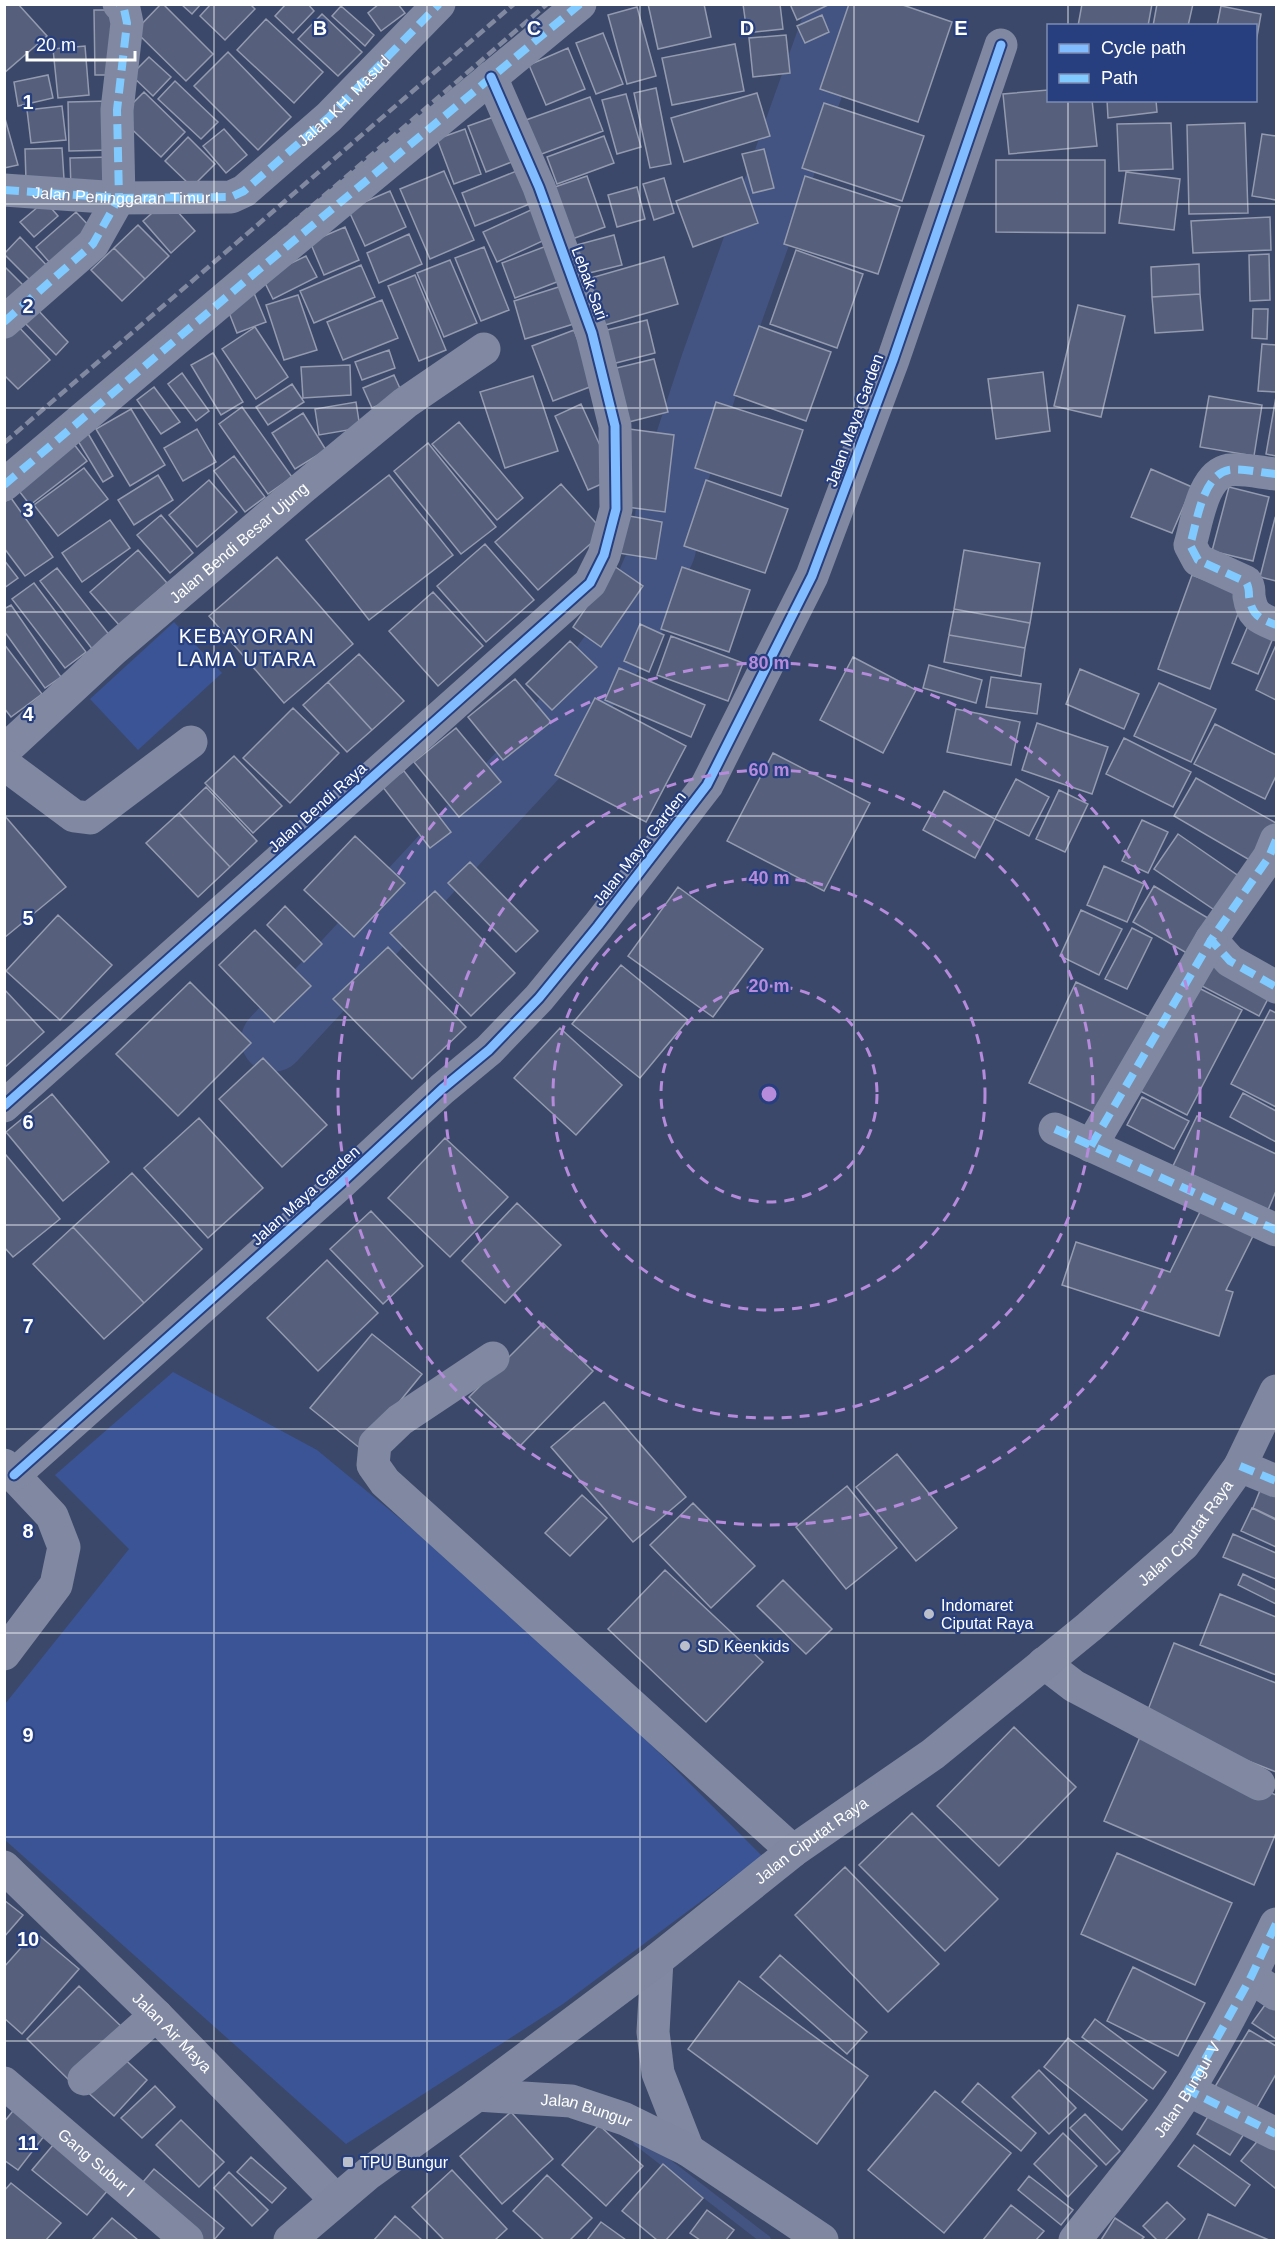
<svg xmlns="http://www.w3.org/2000/svg" width="1281" height="2245" font-family="Helvetica,sans-serif">
<rect width="100%" height="100%" fill="#3b486a"/>
<path fill="#3b5495" d="M174 622 222 673 138 750 90 699Z
M173 1372 317 1450 547 1640 762 1856 563 2004 346 2144 5 1840V1704L129 1549 55 1475Z"/>
<g fill="none" stroke-linecap="round" stroke-linejoin="round">
<path stroke="#435482" stroke-width="10" d="M638 2141 766 2240"/>
<path stroke="#435482" stroke-width="64" d="M273 1040 540 752 626 634 664 548 669 497 713 363 841 4"/>
</g>
<path fill="#56607c" stroke="#949baf" stroke-width="1.5" d="M4 4H18L47 36 4 73Z
M161 4H163L213 54 186 81 135 31Z
M181 4H201L192 14Z
M211 4H250L255 9 225 40 200 16Z
M286 4H308L314 11 293 33 275 16Z
M379 4H398L405 13 381 31 368 13Z
M648 4H704L711 37 658 49Z
M743 4H780L783 29 747 33Z
M790 4H830L797 20Z
M849 4H900L952 22 918 122 820 89Z
M1082 4H1152L1148 26H1078Z
M1157 4H1193L1188 26H1153Z
M341 6 374 35 365 46 332 16Z
M1221 6 1261 14 1256 42V26H1217Z
M637 7 656 76 627 84 608 15Z
M94 10H119V75H95Z
M322 14 362 52 338 76 298 39Z
M822 15 829 32 805 43 797 26Z
M266 19 323 72 294 103 237 50Z
M603 33 623 84 596 94 576 43Z
M786 35 790 73 753 77 749 38Z
M735 44 744 91 672 105 662 58Z
M85 46 89 95 58 98 53 49Z
M568 48 585 89 546 105 529 65Z
M228 52 291 117 258 150 194 86Z
M149 57 171 77 153 96 131 75Z
M48 75 53 98 18 106 14 82Z
M175 81 218 122 201 139 158 99Z
M656 88 671 164 650 168 634 93Z
M1048 90V100H1092L1097 146 1009 154 1003 94Z
M144 92 185 132 161 157 119 117Z
M757 93 770 136 684 162 671 118Z
M626 94 641 147 617 154 602 100Z
M590 97 603 131 539 155 526 120Z
M1107 100H1156L1157 112 1108 118Z
M110 101 111 150 69 151 68 102Z
M824 103 924 136 902 201 802 168Z
M62 106 66 140 31 143 27 110Z
M505 113 522 158 486 172 468 126Z
M4 115 18 165 4 168Z
M1171 123 1173 169 1119 171 1117 124Z
M1245 123 1248 213 1189 214 1187 125Z
M224 129 247 155 226 173 203 146Z
M465 129 481 174 454 184 437 139Z
M1262 134 1276 136V200L1252 196Z
M604 136 614 163 557 184 547 157Z
M188 137 215 164 192 187 165 161Z
M62 148 64 179 26 181 25 149Z
M764 149 774 188 753 193 742 154Z
M111 157 113 188 71 189 70 158Z
M996 160H1105V233L996 232Z
M519 170 532 203 475 226 462 193Z
M444 171 474 240 430 259 400 189Z
M1126 172 1180 179 1174 230 1119 223Z
M587 176 605 227 564 242 546 190Z
M805 176 900 207 878 274 784 244Z
M742 177 758 223 693 247 676 201Z
M664 178 674 213 654 220 643 184Z
M637 187 645 219 617 227 608 195Z
M390 191 406 227 365 246 348 209Z
M167 200 195 231 171 253 143 221Z
M45 201 58 216 34 237 20 222Z
M533 209 547 239 497 262 483 232Z
M76 212 90 227 50 263 36 247Z
M1270 217 1271 250 1193 253 1191 221Z
M138 225 169 256 145 279 114 248Z
M345 227 359 260 324 275 310 242Z
M409 234 422 264 379 283 367 253Z
M614 235 622 265 577 276 569 247Z
M20 237 50 269 34 284 4 254Z
M549 245 562 280 515 298 502 263Z
M484 247 509 310 481 321 455 258Z
M114 248 145 279 122 301 91 270Z
M796 250 863 274 837 348 770 324Z
M1269 254 1270 300 1250 301 1249 255Z
M306 256 317 277 273 299 262 277Z
M664 257 678 304 598 327 584 280Z
M450 260 477 323 444 337 417 273Z
M1199 264 1200 294 1152 297 1151 267Z
M361 265 375 297 314 323 300 291Z
M4 266 27 289 11 305 4 298Z
M415 275 446 350 419 361 388 286Z
M565 285 577 323 525 339 514 301Z
M254 293 266 322 237 333 226 305Z
M1200 294 1203 330 1155 333 1152 297Z
M298 295 317 350 284 360 266 305Z
M382 300 398 338 343 360 327 322Z
M1078 305 1125 316 1101 417 1054 406Z
M36 308 68 342 56 355 23 321Z
M1253 309H1268L1267 339 1252 338Z
M647 320 655 353 608 365 599 332Z
M15 323 50 360 18 389 4 375V333Z
M759 326 831 352 806 421 734 395Z
M255 327 288 377 256 399 222 349Z
M574 330 595 385 553 401 532 346Z
M1262 344 1276 345V392L1258 391Z
M389 350 395 368 362 380 355 362Z
M213 353 243 402 221 415 191 365Z
M654 359 668 412 621 424 608 370Z
M350 365 351 395 303 398 301 367Z
M1043 372 1050 431 996 439 988 379Z
M182 373 209 411 196 421 168 384Z
M394 375 403 395 372 408 363 388Z
M533 376 558 451 505 468 480 392Z
M292 384 304 402 268 425 256 407Z
M154 387 180 422 161 434 137 400Z
M1209 396 1262 405 1254 456 1200 447Z
M1276 397V456L1266 454Z
M356 402 360 428 319 435 315 409Z
M716 402 803 430 781 496 695 468Z
M581 404 615 478 588 490 555 416Z
M242 407 292 477 268 494 219 424Z
M131 409 165 465 130 486 96 429Z
M303 413 326 450 295 469 272 433Z
M459 422 523 498 497 520 432 444Z
M197 429 216 462 183 481 164 448Z
M629 429 674 435 665 512 619 506Z
M86 430 113 476 103 482 75 436Z
M70 439 87 461 30 505 12 482Z
M428 443 496 527 461 554 394 471Z
M234 456 265 497 245 512 214 471Z
M84 468 108 499 58 536 34 505Z
M1151 469 1192 487 1172 533 1131 517Z
M158 475 173 500 134 525 118 500Z
M389 475 453 555 369 620 306 540Z
M209 480 237 512 197 547 169 515Z
M706 480 788 509 765 573 684 546Z
M561 484 604 532 538 590 495 542Z
M1229 487 1269 497 1253 561 1212 551Z
M11 498 53 557 25 576 4 548V502Z
M161 515 193 553 170 573 137 535Z
M624 515 662 522 656 559 618 553Z
M1275 518 1276 519V581L1260 577Z
M110 520 130 548 82 582 62 553Z
M485 544 534 600 486 642 437 586Z
M138 550 167 583 119 625 90 592Z
M964 550 1040 563 1030 623 954 609Z
M277 557 353 644 284 703 209 616Z
M4 560 18 578 4 588Z
M614 566 643 586 601 647 573 627Z
M682 567 750 590 729 652 661 629Z
M57 568 111 637 93 650 40 581Z
M1192 575 1245 595 1210 689 1158 669Z
M34 583 86 652 65 668 12 599Z
M433 592 483 646 438 686 389 631Z
M11 605 61 677 45 688 4 631V609Z
M954 609 1030 623 1025 648 949 635Z
M1250 621 1276 631 1258 674 1232 663Z
M640 624 664 635 649 672 624 661Z
M949 635 1025 648 1021 676 944 662Z
M671 636 743 663 728 701 657 675Z
M570 641 597 667 552 710 526 684Z
M4 644 42 694 11 717 4 708Z
M1276 645V700L1256 690Z
M359 654 404 701 372 730 328 682Z
M853 657 916 690 883 753 820 720Z
M929 665 982 680 976 703 923 688Z
M619 668 705 705 691 737 605 700Z
M1080 669 1139 694 1124 729 1066 704Z
M991 677 1041 684 1037 714 986 707Z
M515 679 551 722 503 760 468 717Z
M328 682 372 730 347 752 303 705Z
M1159 683 1216 709 1191 762 1134 736Z
M595 698 686 746 646 822 555 775Z
M293 708 339 753 290 803 243 758Z
M956 709 1020 722 1011 765 947 752Z
M1037 723 1108 747 1092 794 1022 770Z
M1215 724 1276 755V776L1265 799 1194 764Z
M456 728 501 782 459 817 414 762Z
M1124 738 1191 772 1173 807 1106 774Z
M773 753 870 803 824 891 727 841Z
M234 756 282 806 253 833 205 783Z
M404 771 451 832 430 848 382 786Z
M1196 778 1276 823 1253 862 1174 816Z
M1016 779 1049 797 1029 836 995 819Z
M206 787 257 841 230 867 179 813Z
M1059 790 1088 804 1065 852 1036 839Z
M944 791 995 819 975 858 923 830Z
M179 813 230 867 198 897 146 843Z
M4 815 66 887 4 938Z
M1142 820 1168 832 1148 873 1122 861Z
M1178 834 1243 879 1219 913 1154 869Z
M355 836 405 883 354 937 304 890Z
M470 862 538 931 516 952 448 883Z
M1104 866 1144 884 1127 922 1087 905Z
M1154 886 1218 924 1197 959 1133 922Z
M678 887 763 949 713 1017 628 956Z
M435 891 515 973 471 1016 390 933Z
M285 906 322 944 304 962 267 925Z
M1081 910 1122 929 1099 975 1060 956Z
M58 915 112 965 60 1020 6 971Z
M1132 928 1152 938 1127 989 1105 979Z
M255 930 311 986 274 1022 219 965Z
M388 947 466 1027 412 1079 333 999Z
M1212 962 1271 993 1259 1016 1200 985Z
M621 965 688 1020 640 1078 572 1024Z
M190 982 251 1043 178 1116 116 1054Z
M1076 982 1148 1016 1101 1116 1029 1083Z
M1193 985 1242 1010 1187 1115 1138 1090Z
M4 989 44 1032 4 1068Z
M1270 1010 1276 1013V1107L1231 1084Z
M560 1028 622 1085 576 1135 514 1078Z
M263 1058 327 1125 282 1167 219 1099Z
M1243 1093 1276 1111V1142L1230 1117Z
M52 1094 109 1162 63 1201 6 1132Z
M1142 1097 1189 1121 1174 1149 1127 1125Z
M1197 1116 1276 1154V1191L1268 1210 1173 1166Z
M199 1118 263 1188 208 1238 144 1168Z
M445 1138 508 1197 450 1257 388 1198Z
M6 1155 60 1219 13 1257 4 1247V1156Z
M132 1173 202 1249 144 1303 73 1227Z
M517 1203 561 1245 505 1303 462 1261Z
M1204 1204 1256 1230 1226 1290 1233 1292 1219 1336 1062 1285 1076 1242 1170 1272Z
M371 1211 423 1266 383 1304 330 1249Z
M73 1227 144 1303 104 1339 33 1264Z
M327 1260 378 1313 318 1371 267 1318Z
M543 1323 593 1371 520 1446 469 1397Z
M372 1334 422 1374 361 1449 310 1408Z
M604 1402 686 1497 633 1542 551 1447Z
M897 1454 957 1528 916 1561 856 1487Z
M1265 1478 1276 1483V1519L1253 1508Z
M847 1486 897 1548 846 1589 796 1527Z
M582 1495 607 1518 570 1556 545 1533Z
M693 1503 755 1566 711 1608 650 1545Z
M1252 1508 1276 1520V1547L1241 1531Z
M1233 1534 1276 1553V1579L1223 1557Z
M665 1570 763 1662 706 1722 608 1629Z
M1243 1574 1276 1590V1604L1238 1585Z
M783 1580 832 1629 806 1654 757 1606Z
M1220 1594 1276 1617V1675L1200 1645Z
M1174 1643 1276 1683V1772L1144 1720Z
M1014 1727 1076 1787 999 1866 937 1806Z
M1140 1737 1276 1795V1833L1254 1885 1104 1821Z
M912 1813 998 1899 945 1951 859 1865Z
M1117 1853 1232 1903 1195 1985 1081 1934Z
M845 1867 939 1964 888 2012 795 1915Z
M4 1900 23 1915 4 1937Z
M35 1932 79 1969 22 2034 4 2018V1967Z
M780 1955 867 2032 847 2054 760 1977Z
M1133 1967 1205 2003 1178 2056 1107 2021Z
M739 1981 868 2076 817 2144 688 2049Z
M79 1986 124 2029 72 2083 27 2039Z
M1270 1998 1276 2003V2039L1252 2023Z
M1095 2019 1166 2072 1153 2089 1082 2037Z
M1249 2030 1276 2046V2074L1253 2114 1213 2090Z
M1068 2038 1147 2100 1122 2130 1044 2067Z
M116 2051 147 2080 114 2116 83 2088Z
M1039 2070 1076 2108 1049 2134 1012 2097Z
M978 2083 1036 2133 1021 2151 962 2102Z
M155 2086 175 2107 142 2138 121 2118Z
M935 2091 1011 2153 944 2233 868 2170Z
M16 2107 48 2131 18 2170 4 2160V2122Z
M1212 2110 1246 2131 1230 2155 1197 2134Z
M511 2112 553 2159 502 2204 460 2156Z
M1085 2114 1120 2151 1106 2165 1070 2128Z
M181 2120 224 2162 199 2187 156 2145Z
M599 2125 643 2166 606 2206 562 2165Z
M1063 2133 1097 2166 1068 2197 1034 2164Z
M1264 2133 1276 2144V2186L1275 2188 1241 2161Z
M58 2139 113 2184 87 2215 32 2170Z
M1194 2145 1250 2185 1235 2206 1178 2166Z
M251 2157 286 2188 272 2203 237 2172Z
M663 2164 703 2198 666 2240H657L622 2211Z
M154 2169 224 2228 214 2240H200L138 2188Z
M452 2170 507 2229 495 2240H444L412 2207Z
M229 2172 268 2210 252 2226 214 2188Z
M547 2175 592 2218 570 2240H544L513 2211Z
M1029 2176 1073 2210 1061 2225 1018 2190Z
M11 2183 61 2223 46 2240H4V2191Z
M1167 2202 1185 2219 1165 2240H1157L1143 2226Z
M1011 2205 1044 2231 1036 2240H983Z
M707 2210 734 2230 726 2240H700L690 2233Z
M1208 2214 1269 2240H1198Z
M395 2216 422 2240H374Z
M112 2218 138 2240H92Z
M1115 2218 1144 2237 1141 2240H1101Z
M601 2222 626 2240H587Z"/>
<g fill="none" stroke-linecap="round" stroke-linejoin="round">
<g stroke="#8089a1" stroke-width="33">
<path d="M4 190 119 198 231 197 244 191 329 117 439 4"/>
<path d="M4 322 93 244 119 198 117 110 127 23 124 9 119 4"/>
<path d="M1276 474C1263 473 1242 468 1229 470 1202 475 1197 523 1190 545L1198 560 1246 582C1249 587 1249 590 1249 596 1252 616 1259 618 1276 625"/>
<path d="M4 485 256 272 580 4"/>
<path id="s1" d="M4 751 114 649 301 489 405 403 484 349"/>
<path d="M4 764 74 816 90 818 191 742"/>
<path d="M1276 840 1269 857 1211 940 1230 961 1276 987"/>
<path d="M4 1106 590 583 604 555 616 509 615 426 592 333 539 187 491 77"/>
<path d="M1055 1129 1276 1230"/>
<path d="M1091 1146 1211 940"/>
<path d="M493 1358 400 1420 375 1444 373 1465 385 1482 793 1851"/>
<path d="M4 1465 52 1516 64 1547 56 1585 4 1654"/>
<path d="M1240 1466 1276 1481"/>
<path d="M14 1475 340 1184 442 1089 489 1050 539 998 598 926 707 785 812 576 893 360 1001 45"/>
<path d="M1044 1663 1074 1686 1259 1784"/>
<path id="s2" d="M4 1867 156 2015 336 2200"/>
<path d="M657 1960 653 2032 658 2073 688 2150"/>
<path d="M1251 1977 1276 1994"/>
<path d="M84 2079 156 2015"/>
<path id="s3" d="M4 2083 187 2240"/>
<path d="M1188 2090 1276 2134"/>
<path id="s4" d="M1075 2240C1113 2191 1155 2143 1188 2090 1221 2037 1249 1980 1276 1924"/>
</g>
<g stroke="#7f88a0" stroke-width="33">
<path id="s5" d="M477 2095 571 2101 625 2119 688 2150 822 2240"/>
<path id="s6" d="M290 2240 369 2173 477 2095 657 1960 793 1851 933 1754 1089 1627 1184 1544 1240 1466 1276 1391"/>
</g>
<path stroke="#8189a0" stroke-width="4.5" stroke-dasharray="10 4.5" stroke-linecap="butt" d="M4 443 514 4
M4 471 547 4"/>
<g stroke="#80caff" stroke-width="8" stroke-dasharray="15 8" stroke-linecap="butt">
<path id="s7" d="M4 190 119 198 231 197 244 191 329 117 439 4"/>
<path d="M4 322 93 244 119 198 117 110 127 23 124 9 119 4"/>
<path d="M1276 474C1263 473 1242 468 1229 470 1202 475 1197 523 1190 545L1198 560 1246 582C1249 587 1249 590 1249 596 1252 616 1259 618 1276 625"/>
<path d="M4 485 256 272 580 4"/>
<path d="M1276 840 1269 857 1211 940 1230 961 1276 987"/>
<path d="M1055 1129 1276 1230"/>
<path d="M1091 1146 1211 940"/>
<path d="M1240 1466 1276 1481"/>
<path d="M1276 1924 1251 1977 1188 2090 1276 2134"/>
</g>
<g stroke="#273f7e" stroke-width="13">
<path id="cycleway" d="M4 1106 590 583 604 555 616 509 615 426 592 333 539 187 491 77
M14 1475 340 1184 442 1089 489 1050 539 998 598 926 707 785 812 576 893 360 1001 45"/>
</g>
<use href="#cycleway" stroke="#80bcff" stroke-width="9"/>
</g>
<path fill="none" stroke="#fff" stroke-width="1.5" stroke-opacity="0.55" d="M214 4V2240M427 4V2240M640 4V2240M854 4V2240M1068 4V26M1068 100V2240M4 204H1276M4 408H1276M4 612H1276M4 816H1276M4 1020H1276M4 1225H1276M4 1429H1276M4 1633H1276M4 1837H1276M4 2041H1276"/>
<g fill="none" stroke="#b68bdc" stroke-width="3" stroke-dasharray="10 8">
<circle cx="769" cy="1094" r="108"/>
<circle cx="769" cy="1094" r="216"/>
<circle cx="769" cy="1094" r="324"/>
<circle cx="769" cy="1094" r="431"/>
</g>
<g fill="#babfcb" stroke="#273f7e" stroke-width="2">
<circle cx="929" cy="1614" r="6"/>
<circle cx="685" cy="1646" r="6"/>
<rect x="342" y="2156" width="12" height="12" rx="3"/>
</g>
<g text-anchor="middle" stroke-width="4.5" stroke-linejoin="round" paint-order="stroke">
<g font-size="16" fill="#fff" stroke="#273f7e">
<text dy="6" stroke="none"><textPath href="#s7" startOffset="376">Jalan KH. Masud</textPath></text>
<text dy="6" stroke="none"><textPath href="#s7" startOffset="122">Jalan Peninggaran Timur I</textPath></text>
<text transform="translate(590 283) rotate(70)" y="6">Lebak Sari</text>
<text transform="translate(854 420) rotate(-70)" y="6">Jalan Maya Garden</text>
<text dy="6" stroke="none"><textPath href="#s1" startOffset="314">Jalan Bendi Besar Ujung</textPath></text>
<text transform="translate(317 807) rotate(-42)" y="6">Jalan Bendi Raya</text>
<text transform="translate(639 848) rotate(-52)" y="6">Jalan Maya Garden</text>
<text transform="translate(305 1195) rotate(-42)" y="6">Jalan Maya Garden</text>
<text dy="6" stroke="none"><textPath href="#s6" startOffset="1143">Jalan Ciputat Raya</textPath></text>
<text dy="6" stroke="none"><textPath href="#s6" startOffset="657">Jalan Ciputat Raya</textPath></text>
<text dy="6" stroke="none"><textPath href="#s2" startOffset="236">Jalan Air Maya</textPath></text>
<text dy="6" stroke="none"><textPath href="#s4" startOffset="188">Jalan Bungur V</textPath></text>
<text dy="6" stroke="none"><textPath href="#s5" startOffset="111">Jalan Bungur</textPath></text>
<text dy="6" stroke="none"><textPath href="#s3" startOffset="122">Gang Subur I</textPath></text>
</g>
<g font-size="16" fill="#fff" stroke="#273f7e" text-anchor="start">
<text x="941" y="1611">Indomaret<tspan x="941" dy="18">Ciputat Raya</tspan></text>
<text x="697" y="1652">SD Keenkids</text>
<text x="360" y="2168">TPU Bungur</text>
</g>
<g font-size="20" letter-spacing="1.5" fill="#fff" stroke="#273f7e">
<text x="247" y="643">KEBAYORAN<tspan x="247" dy="23">LAMA UTARA</tspan></text>
</g>
</g>
<g font-size="20" text-anchor="middle" font-weight="bold" fill="#fff" stroke="#273f7e" stroke-width="4.5" stroke-linejoin="round" paint-order="stroke">
<text x="320" y="35">B</text>
<text x="534" y="35">C</text>
<text x="747" y="35">D</text>
<text x="961" y="35">E</text>
<text x="28" y="109">1</text>
<text x="28" y="313">2</text>
<text x="28" y="517">3</text>
<text x="28" y="721">4</text>
<text x="28" y="925">5</text>
<text x="28" y="1129">6</text>
<text x="28" y="1333">7</text>
<text x="28" y="1538">8</text>
<text x="28" y="1742">9</text>
<text x="28" y="1946">10</text>
<text x="28" y="2150">11</text>
</g>
<circle cx="769" cy="1094" r="9" fill="#b68bdc" stroke="#273f7e" stroke-width="3"/>
<g font-size="18" text-anchor="middle" font-weight="bold" fill="#b68bdc" stroke="#273f7e" stroke-width="4.5" stroke-linejoin="round" paint-order="stroke">
<text x="769" y="669">80 m</text>
<text x="769" y="776">60 m</text>
<text x="769" y="884">40 m</text>
<text x="769" y="992">20 m</text>
</g>
<rect width="1281" height="2245" fill="none" stroke="#ffffff" stroke-width="12"/>
<rect x="1047" y="24" width="210" height="78" fill="#273f7e" stroke="#7d8cb2" stroke-width="1.5"/>
<rect x="1059" y="44" width="30" height="9" fill="#80bcff" stroke="#7d8cb2" stroke-width="1.5"/>
<text x="1101" y="54" font-size="18" fill="#ffffff">Cycle path</text>
<rect x="1059" y="74" width="30" height="9" fill="#80caff" stroke="#7d8cb2" stroke-width="1.5"/>
<text x="1101" y="84" font-size="18" fill="#ffffff">Path</text>
<path d="M27 51v9h108v-9" fill="none" stroke="#ffffff" stroke-width="3"/>
<text x="36" y="51" font-size="18" fill="#ffffff" stroke="#273f7e" stroke-width="4.5" paint-order="stroke">20 m</text>
</svg>
